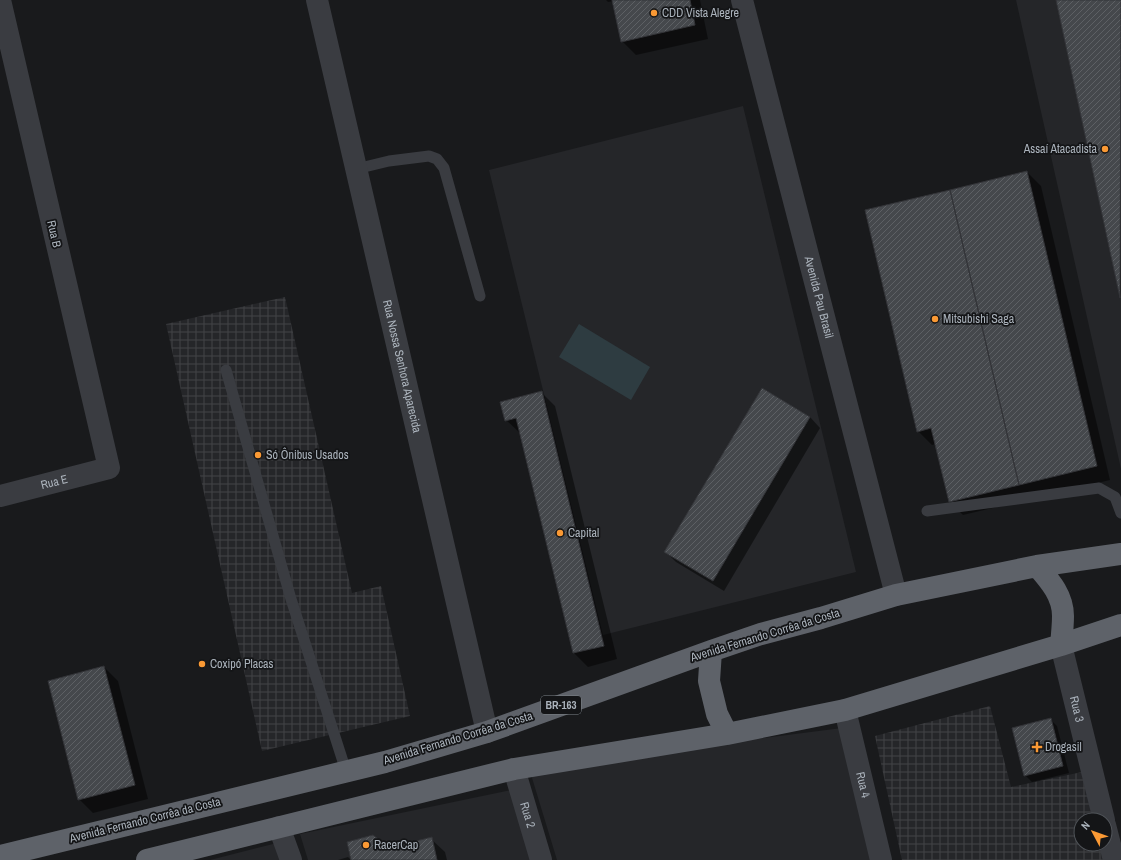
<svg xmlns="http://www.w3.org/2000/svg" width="1121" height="860" font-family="'Archivo Narrow',sans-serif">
<defs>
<pattern id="industrial-grid" width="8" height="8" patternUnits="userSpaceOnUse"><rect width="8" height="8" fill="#252629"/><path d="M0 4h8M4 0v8" fill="none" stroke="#424346"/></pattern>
<pattern id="building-hatch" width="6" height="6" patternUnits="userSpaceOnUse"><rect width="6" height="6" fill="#45484c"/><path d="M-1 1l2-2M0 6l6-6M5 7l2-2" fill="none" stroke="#5d6064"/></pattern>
</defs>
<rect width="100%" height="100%" fill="#191a1c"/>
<path fill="#252629" d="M1016 0H1121V469Z
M743 106 856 572 603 635 489 170Z
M842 728 872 860H557L529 768Z
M511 790 534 860H308L300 834Z
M277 843 282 860H210Z"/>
<path fill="url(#industrial-grid)" d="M285 297 352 593 381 586 410 716 262 751 166 324Z
M990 706 1011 787 1082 772 1094 820H1081V844H1100L1104 860H902L875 736Z"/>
<path fill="#2e3c41" d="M579 324 650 367 631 400 559 357Z"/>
<path fill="#0007" d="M606 0H700L708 39 636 55 622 41 614 1 608 2Z
M1057 0H1121V296Z
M1027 172 1041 186 1110 480 963 515 950 502 936 444 932 445 918 431Z
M541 392 555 406 617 659 588 667 574 653 521 434 506 420Z
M810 417 820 428 724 591 676 562 665 551Z
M104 667 118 681 148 799 93 813 79 799Z
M1050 719 1057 726 1069 773 1032 782 1025 775Z
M431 839 445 852 447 860H352L389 849Z
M348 857 351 860H338Z"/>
<path fill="url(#building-hatch)" stroke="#333438" d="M612 0H690L695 25 621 42Z
M1056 0H1121L1120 298Z
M1027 171 1097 466 1019 485 950 190Z
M950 190 1019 485 949 502 931 428 917 432 865 210Z
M762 388 810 417 713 581 664 552Z
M542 391 604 646 573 653 516 418 505 421 500 402Z
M104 666 135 785 78 800 48 681Z
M1051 718 1063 766 1024 776 1012 728Z
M373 835 389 848 432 837 437 860H351L347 842Z"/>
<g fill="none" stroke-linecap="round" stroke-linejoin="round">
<path stroke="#3a3c41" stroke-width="11" d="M356 169 389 161 429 156 437 159 444 168 480 296
M226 370 291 599 346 771
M927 511 1099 488 1115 497 1121 513"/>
<g stroke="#3a3c41" stroke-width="22">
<path id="s1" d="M317 0 487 732"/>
<path id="s2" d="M0 496 109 468 0 0"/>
<path id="s3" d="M1061 645 1104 820"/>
<path id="s4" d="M845 710 881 860"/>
<path id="s5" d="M514 769 541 860"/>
<path d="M1105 825 1114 860"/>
<path d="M279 827 291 860"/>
</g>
<path stroke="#3a3c41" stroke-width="22" id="s6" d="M742 0 896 595"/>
<path stroke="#5e6269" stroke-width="22" d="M1037 566C1049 580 1063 595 1063 616 1063 625 1062 635 1061 645
M711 651 709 681 717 714 727 734
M0 856 385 762 487 732 711 651 761 634 821 618 896 595 1037 566 1121 554
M147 860 514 769 727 734 845 710 1061 645 1121 625"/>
</g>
<g fill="#fa9934" stroke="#141517" stroke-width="1.5">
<circle cx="654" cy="13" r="4"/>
<circle cx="1105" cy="149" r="4"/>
<circle cx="935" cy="319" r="4"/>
<circle cx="258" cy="455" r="4"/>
<circle cx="560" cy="533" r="4"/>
<circle cx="202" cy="664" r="4"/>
<path d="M1035 741h4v4h4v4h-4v4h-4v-4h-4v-4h4z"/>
<circle cx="366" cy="845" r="4"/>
</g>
<g text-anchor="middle" stroke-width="3.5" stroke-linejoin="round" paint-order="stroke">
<rect fill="#141517" stroke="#7e848a" stroke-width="1" x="541" y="696" width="40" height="18" rx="3"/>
<g font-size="11" font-weight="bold" fill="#abb3bc">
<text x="561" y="709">BR-163</text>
</g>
<g font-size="12" fill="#abb3bc" stroke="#141517" text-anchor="start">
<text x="662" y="17">CDD Vista Alegre</text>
<text x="1097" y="153" text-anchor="end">Assaí Atacadista</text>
<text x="943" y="323">Mitsubishi Saga</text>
<text x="266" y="459">Só Ônibus Usados</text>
<text x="568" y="537">Capital</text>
<text x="210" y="668">Coxipó Placas</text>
<text x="1045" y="751">Drogasil</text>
<text x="374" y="849">RacerCap</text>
</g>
<g font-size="12" fill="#abb3bc" stroke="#141517">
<text transform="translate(54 234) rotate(77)" y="4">Rua B</text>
<text dy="4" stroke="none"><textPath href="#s6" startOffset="307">Avenida Pau Brasil</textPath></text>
<text dy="4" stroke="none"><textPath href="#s1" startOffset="376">Rua Nossa Senhora Aparecida</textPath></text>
<text dy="4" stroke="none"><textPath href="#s2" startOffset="56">Rua E</textPath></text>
<text transform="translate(765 635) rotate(-17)" y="4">Avenida Fernando Corrêa da Costa</text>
<text dy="4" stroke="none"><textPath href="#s3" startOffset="66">Rua 3</textPath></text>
<text transform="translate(458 738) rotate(-17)" y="4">Avenida Fernando Corrêa da Costa</text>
<text dy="4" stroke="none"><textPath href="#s4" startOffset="77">Rua 4</textPath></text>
<text dy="4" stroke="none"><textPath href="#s5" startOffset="48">Rua 2</textPath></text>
<text transform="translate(145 820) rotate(-14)" y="4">Avenida Fernando Corrêa da Costa</text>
</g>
</g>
<g transform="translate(1093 832) rotate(311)"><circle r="19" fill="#141517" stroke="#505459"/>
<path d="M0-3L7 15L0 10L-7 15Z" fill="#fa9934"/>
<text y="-6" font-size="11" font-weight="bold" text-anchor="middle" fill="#abb3bc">N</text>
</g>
</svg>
